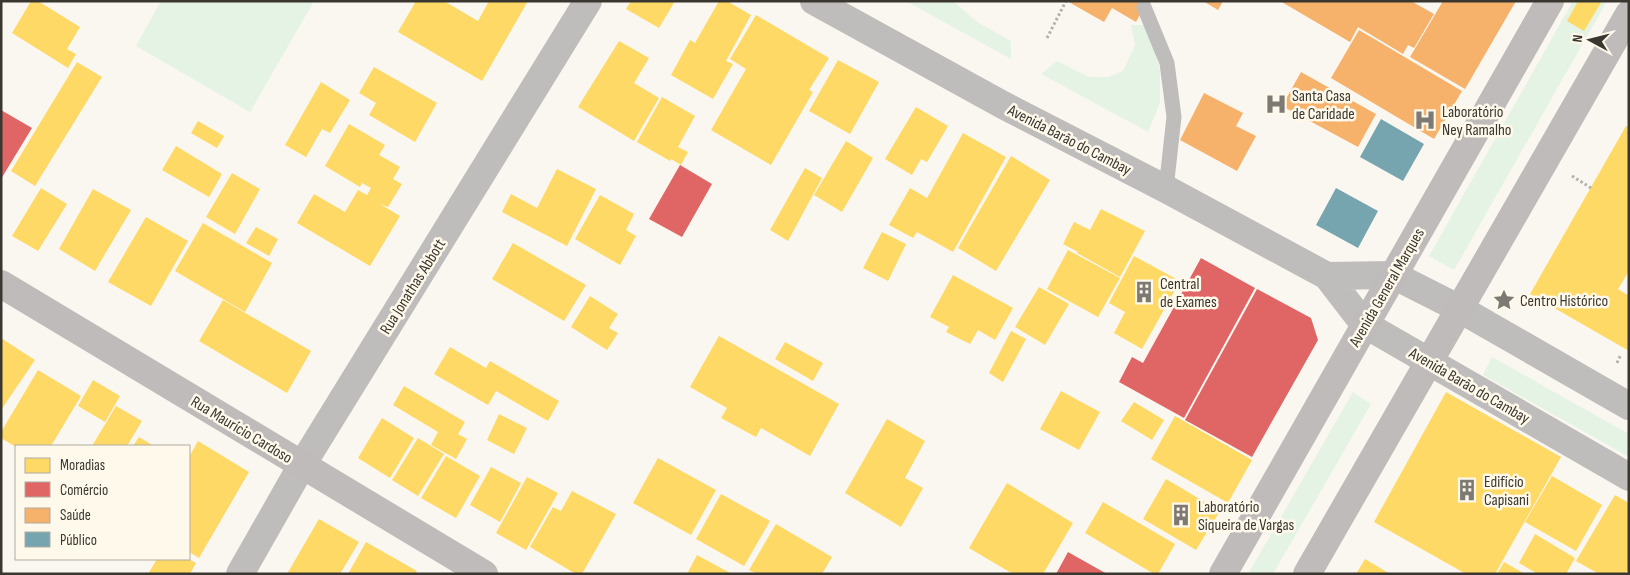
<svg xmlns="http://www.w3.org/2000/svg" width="1630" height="575" font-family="'Sofia Sans Condensed',sans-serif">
<rect width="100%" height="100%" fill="#faf7f0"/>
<path fill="#e4f3e4" d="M161 1H314L250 112 136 46Z
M906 1H953L977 22 1011 41V59Z
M1573 1H1607L1454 270 1429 256Z
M1131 25H1148L1160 70V103L1148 132 1041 74 1057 61 1089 77H1108L1123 71 1135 45Z
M1492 357 1629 434V457L1483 375Z
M1353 392 1371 404 1273 574H1248Z"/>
<path fill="#ffd966" d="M31 1H38L80 27 67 49 76 54 68 68 12 33Z
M416 1H444L478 21 489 1H528L482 81 398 32Z
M631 1H675L659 28 626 9Z
M719 1H727L751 15 726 61 733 64 713 99 671 75 690 40 695 43Z
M1578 1H1602L1584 31 1567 21Z
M756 15 829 58 809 90 813 92 771 165 711 130 746 69 730 59Z
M619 41 649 58 634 83 659 98 634 141 578 107Z
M838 60 879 82 850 134 809 111Z
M77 62 102 77 35 186 11 171Z
M374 67 437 103 415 142 369 115 376 103 359 93Z
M321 82 350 100 330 133 322 129 306 157 285 145Z
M662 97 695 116 678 147 688 152 681 165 671 159 670 161 637 142Z
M916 107 948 126 927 162 921 159 912 175 885 159Z
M198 121 224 136 217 148 191 133Z
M349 124 385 145 379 155 400 167 393 179 402 184 388 207 380 204 400 216 370 266 297 223 314 194 345 212 358 190 367 195 371 188 362 183 360 187 325 166Z
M1626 126 1629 127V271L1618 289 1629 296V351L1530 294Z
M963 133 1006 157 953 252 917 232 913 238 889 225 910 188 927 198Z
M846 141 873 158 842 212 814 195Z
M176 146 222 174 209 197 162 170Z
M1011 156 1050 180 996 271 958 248Z
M805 168 822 178 788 241 770 230Z
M557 169 596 189 567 246 502 212 511 194 537 208Z
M232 173 260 189 235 234 206 217Z
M41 188 67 204 38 251 12 236Z
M93 189 131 210 95 271 59 249Z
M600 195 634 214 626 230 636 236 620 265 575 239Z
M1101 209 1145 231 1120 277 1077 253 1078 252 1063 244 1074 222 1090 230Z
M146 217 188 241 151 306 108 282Z
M203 223 272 263 245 312 175 271Z
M256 227 278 239 269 256 246 243Z
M882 232 906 244 888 281 863 268Z
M513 243 586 285 564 321 492 279Z
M1068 250 1120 278 1098 317 1047 289Z
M1134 256 1180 281 1142 349 1114 333 1125 312 1109 303Z
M953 275 1013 308 995 340 978 330 970 344 946 332 949 327 930 317Z
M1039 287 1069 304 1045 345 1015 327Z
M590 296 618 314 609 328 618 333 607 350 571 327Z
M223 300 311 351 287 393 199 341Z
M1011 331 1026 339 1003 382 989 373Z
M719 336 839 404 810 456 761 428 756 437 721 418 727 408 690 387Z
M1 338 35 360 1 410Z
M785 342 823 363 813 381 775 359Z
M450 347 486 368 490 361 559 401 548 421 496 391 488 405 434 374Z
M38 370 81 396 51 446 16 447 1 438V432Z
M93 380 120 396 105 422 78 406Z
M404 386 465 422 458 434 467 439 456 459 431 445 438 432 393 405Z
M1061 391 1100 412 1079 450 1040 429Z
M1446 392 1561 457 1495 574H1466L1374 522Z
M1134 402 1164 420 1152 440 1121 421Z
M116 406 142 421 127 446H92Z
M499 414 527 428 514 454 487 440Z
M1175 416 1252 460 1228 503 1151 459Z
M382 418 414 438 390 478 358 458Z
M887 419 925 441 905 478 923 488 901 527 845 493Z
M139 437 154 446H133Z
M418 438 444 454 418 496 392 480Z
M198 441 249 472 199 558 189 552V457Z
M446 456 480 476 456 518 421 498Z
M658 458 716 490 691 535 633 503Z
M491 467 521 483 500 522 470 505Z
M1552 476 1602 505 1576 551 1525 522Z
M527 477 558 493 526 550 496 533Z
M1166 479 1220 511 1196 550 1143 519Z
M1007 483 1073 523 1043 574H1013L969 548Z
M572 491 616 514 582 574H576L530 547 553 507 561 511Z
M721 494 770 521 744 566 696 539Z
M1615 495 1629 503V568L1625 574H1599L1576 561Z
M1103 502 1175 544 1158 574H1154L1085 533Z
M319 519 359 542 340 574H287Z
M776 524 832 557 822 574H757L749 570Z
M1535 534 1575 558 1566 574H1538L1519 563Z
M366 542 417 571 415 574H348Z
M697 555 732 574H687Z
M157 559H189L196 563 190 574H148Z
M1365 559 1390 574H1356Z
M1504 562 1525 574H1497Z"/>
<path fill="#e06666" d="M1 110 32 128 1 179Z
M680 165 712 184 682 237 649 219Z
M1201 258 1255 288 1184 418 1119 382 1132 357 1143 363Z
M1257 289 1311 318 1318 340 1252 457 1185 420Z
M1068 552 1107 574H1056Z"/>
<path fill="#f6b26b" d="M1067 1H1147L1136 22 1112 8 1104 22Z
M1203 1H1223L1218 10Z
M1280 1H1411L1434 14 1414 48 1408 45 1403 54 1358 27 1350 42Z
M1443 1H1516L1465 89 1410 57Z
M1359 30 1462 91 1434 139 1331 78Z
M1301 72 1376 114 1358 147 1282 106Z
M1204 93 1243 113 1236 126 1256 136 1237 171 1180 140Z"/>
<path fill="#76a5af" d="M1381 119 1424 144 1403 181 1360 157Z
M1336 188 1378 211 1358 248 1316 225Z"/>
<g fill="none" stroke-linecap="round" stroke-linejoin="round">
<path stroke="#b3b1af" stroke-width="3" stroke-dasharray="2.5 2.5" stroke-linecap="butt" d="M1047 38 1066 1
M1572 176 1591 188
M1617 363 1621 354"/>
<path stroke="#bfbcbc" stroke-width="15" d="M1144 7 1167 63 1174 117 1166 189"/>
<path stroke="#bfbcbc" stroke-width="28" d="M814 1 1003 105 1166 189 1327 276 1364 324 1629 477
M1327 276 1393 275 1460 309 1629 406
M240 574 302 465 588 1"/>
<path stroke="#bebbba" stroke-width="28" d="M1 284 484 574
M1223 574 1550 1
M1307 574 1629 14"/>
</g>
<defs>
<g id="hospital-bare" transform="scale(1.725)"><path d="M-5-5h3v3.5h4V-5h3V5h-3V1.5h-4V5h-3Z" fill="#7d7a74" stroke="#fff9eb" stroke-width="2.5" paint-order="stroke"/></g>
<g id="building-bare" transform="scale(1.725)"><path d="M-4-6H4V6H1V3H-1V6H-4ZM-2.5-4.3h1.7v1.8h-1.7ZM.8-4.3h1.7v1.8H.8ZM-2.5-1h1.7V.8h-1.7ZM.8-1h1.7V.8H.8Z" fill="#7d7a74" stroke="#fff9eb" stroke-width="2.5" paint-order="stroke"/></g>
<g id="sight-bare" transform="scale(1.725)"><path d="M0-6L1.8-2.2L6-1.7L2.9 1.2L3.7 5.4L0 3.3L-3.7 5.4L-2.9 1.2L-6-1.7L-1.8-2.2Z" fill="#7d7a74" stroke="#fff9eb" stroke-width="2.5" paint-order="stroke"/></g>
</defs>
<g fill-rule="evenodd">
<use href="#hospital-bare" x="1276" y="104"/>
<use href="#hospital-bare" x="1425" y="120"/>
<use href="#building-bare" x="1144" y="292"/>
<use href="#sight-bare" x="1504" y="300"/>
<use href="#building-bare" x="1467" y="490"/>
<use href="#building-bare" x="1181" y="515"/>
</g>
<g text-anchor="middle" stroke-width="5" stroke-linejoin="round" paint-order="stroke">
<g font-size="16" fill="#3a3731" stroke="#fff9eb" text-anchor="start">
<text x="1292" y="101">Santa Casa<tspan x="1292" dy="18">de Caridade</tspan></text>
<text x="1442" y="117">Laboratório<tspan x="1442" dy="18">Ney Ramalho</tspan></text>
<text x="1160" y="289">Central<tspan x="1160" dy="18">de Exames</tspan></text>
<text x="1520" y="306">Centro Histórico</text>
<text x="1484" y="487">Edifício<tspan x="1484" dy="18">Capisani</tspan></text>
<text x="1198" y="512">Laboratório<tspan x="1198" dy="18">Siqueira de Vargas</tspan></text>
</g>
<g font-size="16" fill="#3a3731" stroke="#fff9eb">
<text transform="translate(1070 139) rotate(27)" y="6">Avenida Barão do Cambay</text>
<text transform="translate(412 286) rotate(-58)" y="6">Rua Jonathas Abbott</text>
<text transform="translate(1386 287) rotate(-60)" y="6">Avenida General Marques</text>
<text transform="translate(1470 385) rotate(30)" y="6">Avenida Barão do Cambay</text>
<text transform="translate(242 429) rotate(31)" y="6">Rua Maurício Cardoso</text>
</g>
</g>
<rect width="1630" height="575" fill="none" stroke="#3a3731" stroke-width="5"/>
<rect x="15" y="445" width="175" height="115" fill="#fff9eb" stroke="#b0aba1"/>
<rect x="25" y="458" width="25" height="15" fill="#ffd966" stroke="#b0aba1"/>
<text x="60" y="470" font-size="15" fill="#3a3731">Moradias</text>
<rect x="25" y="482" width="25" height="15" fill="#e06666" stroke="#b0aba1"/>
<text x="60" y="495" font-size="15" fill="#3a3731">Comércio</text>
<rect x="25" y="508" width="25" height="15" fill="#f6b26b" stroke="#b0aba1"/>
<text x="60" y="520" font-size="15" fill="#3a3731">Saúde</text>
<rect x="25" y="532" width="25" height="15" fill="#76a5af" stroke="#b0aba1"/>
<text x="60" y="545" font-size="15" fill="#3a3731">Público</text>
<g transform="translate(1590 40) rotate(277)" stroke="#fff9eb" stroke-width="4" paint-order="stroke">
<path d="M0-4L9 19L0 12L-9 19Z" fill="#3a3731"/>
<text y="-8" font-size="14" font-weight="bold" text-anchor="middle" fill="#3a3731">N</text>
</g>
</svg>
